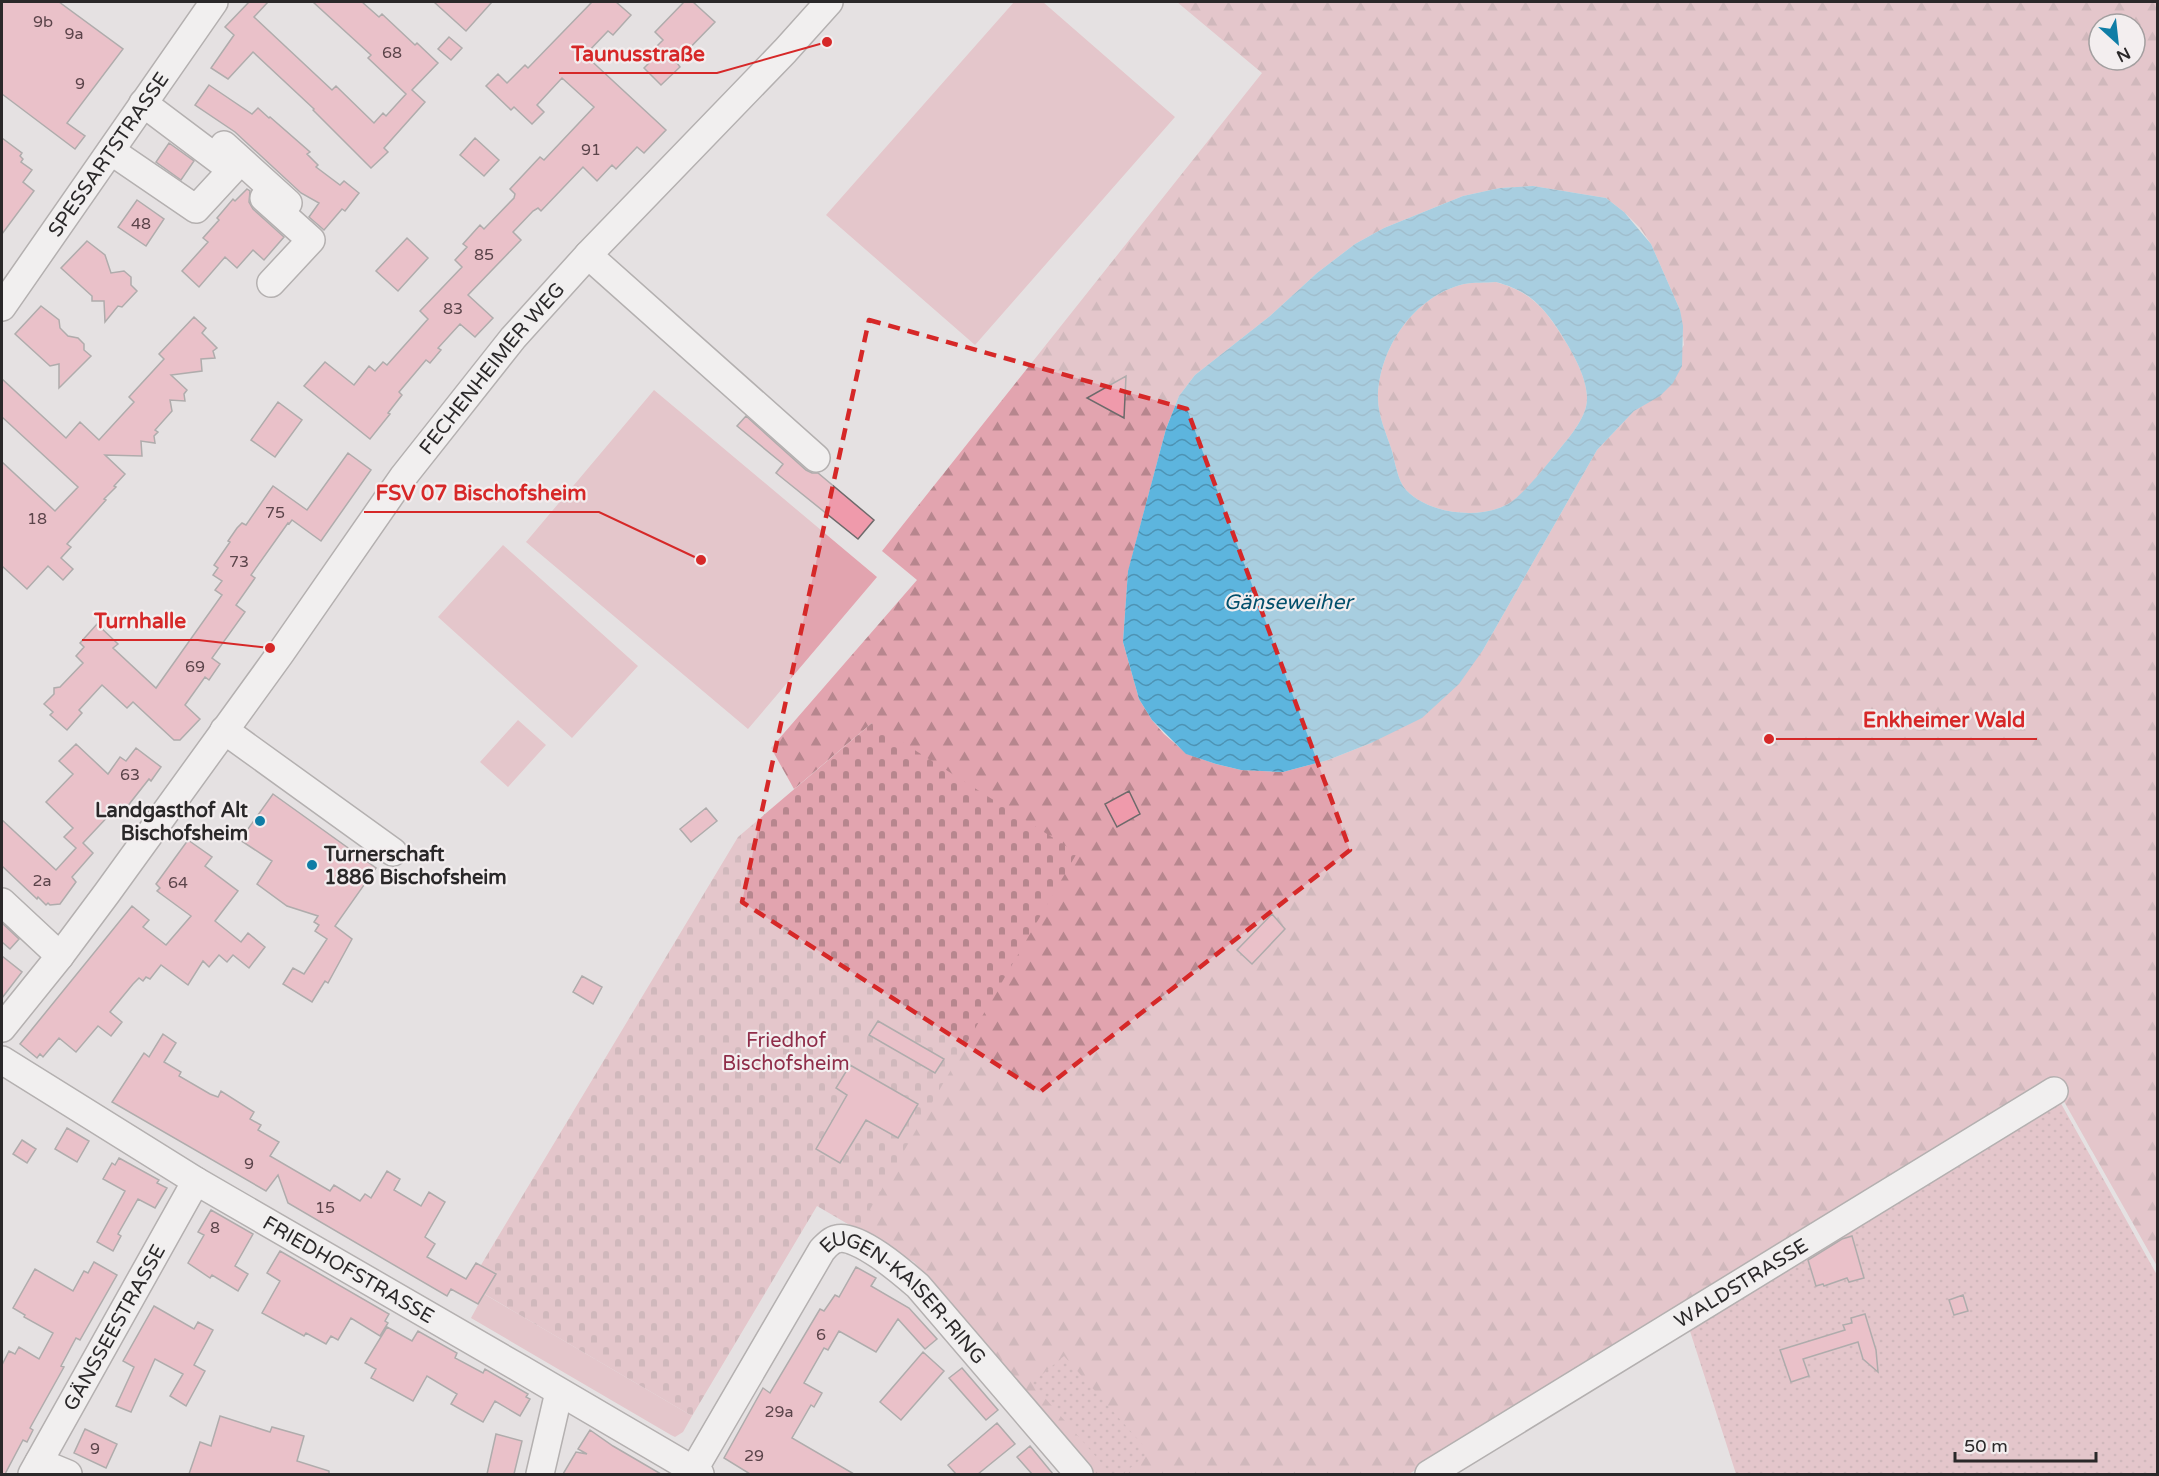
<svg xmlns="http://www.w3.org/2000/svg" width="2159" height="1476" font-family="'Varela Round',sans-serif">
<defs>
<pattern id="forest-firs" width="22" height="20" patternUnits="userSpaceOnUse" patternTransform="scale(1.5)"><rect width="22" height="20" fill="#e2a4af"/><path d="M5 1l3.5 6h-7zM16 11l3.5 6h-7z" fill="#b7868e"/></pattern>
<pattern id="cemetery-stones" width="16" height="16" patternUnits="userSpaceOnUse" patternTransform="scale(1.5)"><rect width="16" height="16" fill="#e2a4af"/><path d="M2 7V4a2 2 0 0 1 4 0v3zM10 15v-3a2 2 0 0 1 4 0v3z" fill="#b7868e"/></pattern>
<pattern id="park-dots" width="8" height="8" patternUnits="userSpaceOnUse" patternTransform="scale(1.5)"><rect width="8" height="8" fill="#e2a4af"/><path d="M2 2h.1M6 6h.1" fill="none" stroke="#b7868e" stroke-width="1.8" stroke-linecap="round"/></pattern>
<pattern id="water-waves" width="16" height="10" patternUnits="userSpaceOnUse" patternTransform="scale(1.5)"><rect width="16" height="10" fill="#5db5de"/><path d="M0 5q4-4 8 0t8 0" fill="none" stroke="#4d93b4"/></pattern>
</defs>
<rect width="100%" height="100%" fill="#e5e1e2"/>
<path fill="#e2a4af" d="M1014 2H1043L1175 117 975 345 826 215Z
M654 390 877 577 748 729 526 542Z
M503 545 638 666 572 738 438 617Z
M518 720 546 745 508 787 480 762Z
M484 1294 692 1416 683 1432 675 1437 671 1435 471 1318Z"/>
<path fill="url(#forest-firs)" fill-rule="evenodd" d="M1177 2H2157V1266L2053 1082 1409 1474H1094L914 1262 858 1230 872 723 794 789 771 748 917 580 882 551 1262 73ZM2099 24H2135V60H2099ZM1533 186 1606 198 1624 212 1640 228 1651 244 1680 310 1684 345 1646 403 1634 411 1597 450 1483 650 1371 743 1328 760 1283 772 1241 770 1216 764 1187 754 1164 734 1152 720 1139 699 1123 642 1128 572 1166 429 1179 396 1195 375 1270 316 1317 273 1355 244 1384 228 1463 196 1500 188Z
M1496 282C1530 292 1542 305 1561 334 1572 352 1586 375 1587 397 1588 418 1567 439 1555 455 1544 468 1522 497 1508 504 1479 520 1429 514 1406 490 1397 480 1395 460 1391 448 1386 433 1378 415 1378 399 1378 349 1414 296 1464 284 1474 282 1486 283 1496 282Z"/>
<path fill="url(#cemetery-stones)" d="M872 723 1077 853 858 1230 817 1206 692 1416 469 1285 738 837Z"/>
<path fill="url(#park-dots)" d="M2054 1091 2157 1275V1474H1736L1689 1328Z
M1064 1356 1149 1452 1123 1474H1111L1032 1383Z"/>
<path fill="url(#water-waves)" fill-rule="evenodd" d="M1533 186 1606 198 1624 212 1651 244 1680 310 1683 326 1682 366 1673 383 1660 396 1634 411 1597 450 1483 650 1459 684 1422 718 1371 743 1328 760 1283 772 1241 770 1216 764 1186 754 1152 720 1139 699 1123 642 1128 571 1166 429 1179 396 1195 375 1270 316 1317 273 1355 244 1384 228 1463 196 1500 188ZM1496 282C1529 291 1543 306 1561 334 1572 352 1586 375 1587 397 1588 418 1567 439 1555 455 1544 468 1522 496 1508 504 1479 520 1429 514 1406 490 1397 480 1395 460 1391 448 1386 433 1378 415 1378 399 1378 349 1414 296 1464 284 1474 282 1486 283 1496 282Z"/>
<path fill="#ef9aab" stroke="#6e6a6b" stroke-width="1.5" d="M2 2H59L123 49 67 123 85 136 75 149 2 94Z
M249 2H268L254 17 332 90 336 86 374 123 383 113 386 116 406 94 368 58 371 55 313 2H362L379 17 382 14 415 45 417 43 438 63 412 90 425 102 384 148 388 152 371 168 313 110 314 109 253 52 228 79 211 68 234 35 225 27Z
M434 2H492L466 31Z
M592 2H616L631 15 613 35 608 31 585 55 666 130 644 153 637 147 616 169 612 165 597 181 583 167 541 211 538 208 533 211 513 232 521 240 468 295 493 318 475 337 460 324 438 348 441 350 430 363 426 360 399 392 402 395 388 413 390 414 370 439 304 386 325 362 354 385 369 366 375 371 383 362 387 365 428 319 420 311 462 267 455 260 467 247 463 244 480 225 484 229 514 198 515 194 510 189 540 157 544 160 594 107 562 78 537 105 544 112 532 124 514 107 511 110 486 86 498 74 507 83 525 65 528 68Z
M684 2H693L715 22 679 59 677 63 680 67 661 85 644 68 650 62 646 57 663 40 655 32Z
M449 37 462 48 451 60 438 49Z
M209 85 252 114 258 108 269 118 270 117 310 152 307 154 318 165 316 167 340 185 344 181 359 193 345 211 342 209 324 230 309 217 319 203 301 193 235 132 195 105Z
M2 138 22 153 20 156 23 159 21 162 32 170 23 182 34 191 2 234Z
M475 138 499 160 484 176 460 155Z
M169 143 194 161 181 180 156 162Z
M247 189 250 191 249 202 253 209 284 237 264 260 253 250 237 268 225 257 199 287 182 271 208 242 203 238 219 220 217 218 233 199 235 201Z
M137 200 164 219 146 246 118 227Z
M407 238 428 258 398 291 376 271Z
M87 241 105 255 111 273 124 271 131 277V285L137 291 122 307 118 306 105 322 104 301H92V296L61 268Z
M41 306 59 320 60 328 68 336 78 338 84 344V350L91 356 59 388V364L50 366 15 334Z
M194 317 206 328 202 333 217 348 213 351 215 358 201 359 202 371 171 375 187 390 184 394 185 401 170 400 172 411 155 430 158 432 154 436 155 443 141 441 142 456 105 455 125 474 114 486 116 487 104 499 106 500 67 544 71 547 61 558 73 569 63 580 48 566 27 589 2 566V462L55 511 78 487 2 417V379L66 438 80 422 99 440 134 402 129 397 164 359 159 354Z
M1126 376 1124 418 1087 398Z
M278 402 302 420 275 457 251 440Z
M746 416 806 470 812 473H818L874 520 858 539 776 473 783 464 737 426Z
M348 453 371 470 321 541 292 520 289 524 288 523 251 575 255 578 236 605 245 612 212 658 220 664 209 680 205 677 185 705 200 719 180 740H174L133 702 127 708 102 685 79 710 82 713 67 730 50 715 53 712 44 704 54 694V688L60 687 83 663 76 656 84 647 80 643 97 624 118 644 113 648 156 688 222 595 215 590 222 581 213 575 218 568 214 565 230 542 228 541 237 528 242 523 246 525 273 486 307 510Z
M76 744 108 774 120 757 126 761 136 748 161 767 151 781 149 779 119 817 113 811 83 843 93 853 72 877 76 882 60 904 50 905 48 903 46 905 38 897 37 899 2 866V820L56 870 76 848 64 837 73 828 46 802 73 774 59 761Z
M1129 791 1140 814 1117 827 1105 804Z
M273 794 376 868 335 926 352 939 328 983 325 981 312 1002 283 984 293 968 304 974 327 939 315 931 319 925 314 922 318 916 287 906 257 884 272 861 240 840Z
M706 808 717 821 691 842 680 829Z
M188 840 212 857 205 866 238 891 215 921 241 942 248 933 265 947 249 968 233 955 227 962 219 955 209 967 203 961 188 985 161 965 150 979 146 977 143 981 139 978 133 984 110 1012 122 1022 111 1036 98 1026 76 1052 59 1038 43 1057 40 1054 37 1058 20 1044 132 906 149 920 143 927 166 945 191 916 157 891 160 888 156 884Z
M1272 914 1285 929 1252 964 1237 950Z
M2 923 19 939 10 949 2 942Z
M2 956 22 972 2 998Z
M582 976 602 987 593 1004 573 992Z
M878 1021 944 1059 935 1073 869 1035Z
M163 1034 176 1043 164 1062 181 1072 179 1076 210 1094 218 1097 221 1091 254 1112 250 1119 261 1125 258 1130 279 1142 270 1156 330 1191 334 1185 360 1201 365 1194 371 1198 387 1171 400 1179 394 1190 421 1206 429 1192 445 1202 425 1237 435 1244 427 1257 466 1279 476 1263 496 1274 478 1304 451 1289 447 1296 288 1203 278 1175 266 1191 112 1102 144 1053 149 1057Z
M850 1065 918 1104 898 1138 866 1120 840 1163 816 1149 847 1095 836 1088Z
M67 1128 89 1141 77 1162 55 1149Z
M22 1140 36 1149 27 1163 13 1154Z
M119 1158 159 1180 157 1183 167 1188 155 1208 138 1199 118 1234 121 1236 113 1251 97 1242 125 1191 103 1179 112 1163 115 1165Z
M211 1210 253 1234 235 1266 248 1274 238 1291 212 1275 210 1278 188 1263 204 1235 198 1232Z
M1852 1236 1864 1278 1849 1282 1847 1278 1824 1286 1823 1284 1816 1286 1808 1260 1842 1239Z
M280 1251 389 1314 385 1321 388 1323 380 1336 351 1318 338 1340 331 1336 326 1344 306 1333 304 1336 262 1313 280 1281 267 1273Z
M94 1262 117 1275 80 1340 76 1338 61 1366 64 1367 30 1428 33 1430 27 1442 23 1440 5 1474H2V1365L9 1351 15 1354 19 1347 39 1359 53 1333 24 1317 25 1315 13 1308 35 1269 73 1291 84 1271 88 1273Z
M856 1267 876 1278 871 1286 909 1308 937 1339 925 1349 898 1319 876 1352 839 1331 828 1350 824 1348 804 1383 822 1393 814 1407 811 1405 792 1438 854 1474H750L724 1458 763 1388 770 1393 820 1309 824 1311 835 1295 839 1297Z
M1963 1295 1968 1311 1954 1315 1949 1300Z
M154 1306 194 1329 198 1322 213 1330 194 1365 205 1371 186 1406 170 1396 183 1374 155 1359 131 1412 116 1406 134 1367 123 1361Z
M1865 1314 1876 1350 1878 1372 1863 1359 1858 1342 1803 1359 1809 1376 1791 1382 1780 1350 1845 1330 1843 1325 1852 1323 1851 1318Z
M387 1327 412 1341 418 1331 457 1353 455 1358 483 1373 485 1369 528 1394 526 1397 530 1399 520 1416 495 1401 483 1422 451 1404 457 1394 427 1376 413 1401 371 1378 376 1369 365 1363Z
M923 1352 944 1371 901 1420 880 1402Z
M962 1368 998 1410 986 1420 949 1378Z
M220 1416 270 1432 272 1427 304 1436 297 1461 329 1471V1474H189L200 1442 211 1446Z
M997 1423 1015 1444 978 1474H956L948 1465Z
M85 1429 117 1444 106 1468 74 1453Z
M590 1430 613 1446 661 1474H563L576 1452 587 1454 578 1449Z
M496 1434 522 1441 514 1474H487Z
M1030 1446 1053 1474H1032L1017 1457Z"/>
<g fill="none" stroke-linecap="round" stroke-linejoin="round">
<g stroke="#787474" stroke-width="30">
<g id="minor">
<path d="M224 145 288 203"/>
<path d="M111 151 196 209 232 170 143 103"/>
<path d="M264 198 311 240 271 283"/>
<path d="M588 255 816 458"/>
<path id="s1" d="M2 307 214 2"/>
<path d="M224 730 393 852"/>
<path d="M2 902 60 956"/>
<path id="s2" d="M2 1028 60 956 107 893 280 654 403 477 513 338 588 255 785 51 829 2"/>
<path id="s3" d="M2 1060 196 1181 521 1369 700 1474"/>
<path d="M39 1462 68 1474"/>
<path id="s4" d="M693 1471 822 1250C826 1246 831 1240 837 1239 857 1233 903 1273 918 1286L1079 1474"/>
<path id="s5" d="M32 1474 196 1181"/>
<path d="M540 1474 559 1392"/>
<path id="s6" d="M1429 1474 2054 1091"/>
</g>
</g>
<use href="#minor" stroke="#fff" stroke-width="27"/>
</g>
<path d="M0 0H2159V1476H0ZM869 320 1187 409 1350 850 1040 1092 742 902Z" fill="#e5e1e2" fill-opacity=".55" fill-rule="evenodd"/>
<path fill="none" stroke="#d62828" stroke-width="4.5" stroke-dasharray="12 8" stroke-linejoin="round" d="M869 320 1187 409 1350 850 1040 1092 742 902Z"/>
<g fill="#0f7da6" stroke="#f3eeef" stroke-width="2">
<circle cx="260" cy="821" r="6"/>
<circle cx="312" cy="865" r="6"/>
</g>
<g text-anchor="middle" stroke-width="4.5" stroke-linejoin="round" paint-order="stroke">
<g font-size="16" fill="#5b444a">
<text x="43" y="27">9b</text>
<text x="74" y="39">9a</text>
<text x="392" y="58">68</text>
<text x="80" y="89">9</text>
<text x="591" y="155">91</text>
<text x="141" y="229">48</text>
<text x="484" y="260">85</text>
<text x="453" y="314">83</text>
<text x="275" y="518">75</text>
<text x="37" y="524">18</text>
<text x="239" y="567">73</text>
<text x="195" y="672">69</text>
<text x="130" y="780">63</text>
<text x="42" y="886">2a</text>
<text x="178" y="888">64</text>
<text x="249" y="1169">9</text>
<text x="325" y="1213">15</text>
<text x="215" y="1233">8</text>
<text x="821" y="1340">6</text>
<text x="779" y="1417">29a</text>
<text x="95" y="1454">9</text>
<text x="754" y="1461">29</text>
</g>
<g font-size="20" fill="#2a2829" stroke="#f3eeef">
<text dy="7" stroke="none"><textPath href="#s1" startOffset="186">SPESSARTSTRASSE</textPath></text>
<text dy="7" stroke="none"><textPath href="#s2" startOffset="822">FECHENHEIMER WEG</textPath></text>
<text dy="7" stroke="none"><textPath href="#s3" startOffset="405">FRIEDHOFSTRASSE</textPath></text>
<text dy="7" stroke="none"><textPath href="#s6" startOffset="366">WALDSTRASSE</textPath></text>
<text dy="7" stroke="none"><textPath href="#s4" startOffset="363">EUGEN-KAISER-RING</textPath></text>
<text dy="7" stroke="none"><textPath href="#s5" startOffset="168">GÄNSSEESTRASSE</textPath></text>
</g>
<g font-size="20" font-weight="bold" fill="#2a2829" stroke="#f3eeef" text-anchor="end">
<text x="248" y="817">Landgasthof Alt<tspan x="248" dy="23">Bischofsheim</tspan></text>
<text x="324" y="861" text-anchor="start">Turnerschaft<tspan x="324" dy="23">1886 Bischofsheim</tspan></text>
</g>
<g font-size="20" fill="#8f2d49" stroke="#f3eeef">
<text x="786" y="1047">Friedhof<tspan x="786" dy="23">Bischofsheim</tspan></text>
</g>
<g font-size="21" font-style="italic" fill="#03506c" stroke="#f3eeef">
<text x="1288" y="609">Gänseweiher</text>
</g>
</g>
<path fill="none" stroke="#d62828" stroke-width="2" d="M827 42L717 73H559M701 560L599 512H364M270 648L198 640H82M1769 739L1850 739H2037"/>
<g fill="#d62828" stroke="#f3eeef" stroke-width="2">
<circle cx="827" cy="42" r="6"/>
<circle cx="701" cy="560" r="6"/>
<circle cx="270" cy="648" r="6"/>
<circle cx="1769" cy="739" r="6"/>
</g>
<g font-size="21" text-anchor="middle" font-weight="bold" fill="#d62828" stroke="#f3eeef" stroke-width="4.5" stroke-linejoin="round" paint-order="stroke">
<text x="638" y="61">Taunusstraße</text>
<text x="481" y="500">FSV 07 Bischofsheim</text>
<text x="140" y="628">Turnhalle</text>
<text x="1944" y="727">Enkheimer Wald</text>
</g>
<rect width="2159" height="1476" fill="none" stroke="#2a2829" stroke-width="6"/>
<g transform="translate(2117 42) rotate(153)"><circle r="28" fill="#f3eeef" stroke="#a39fa0" stroke-width="1.5"/>
<path d="M0-4.5L10 22L0 15L-10 22Z" fill="#0f7da6"/>
<text y="-9" font-size="16" font-weight="bold" text-anchor="middle" fill="#2a2829">N</text>
</g>
<path d="M1955 1452v9h141v-9" fill="none" stroke="#2a2829" stroke-width="3"/>
<text x="1964" y="1452" font-size="18" fill="#2a2829" stroke="#f3eeef" stroke-width="4.5" paint-order="stroke">50 m</text>
</svg>
